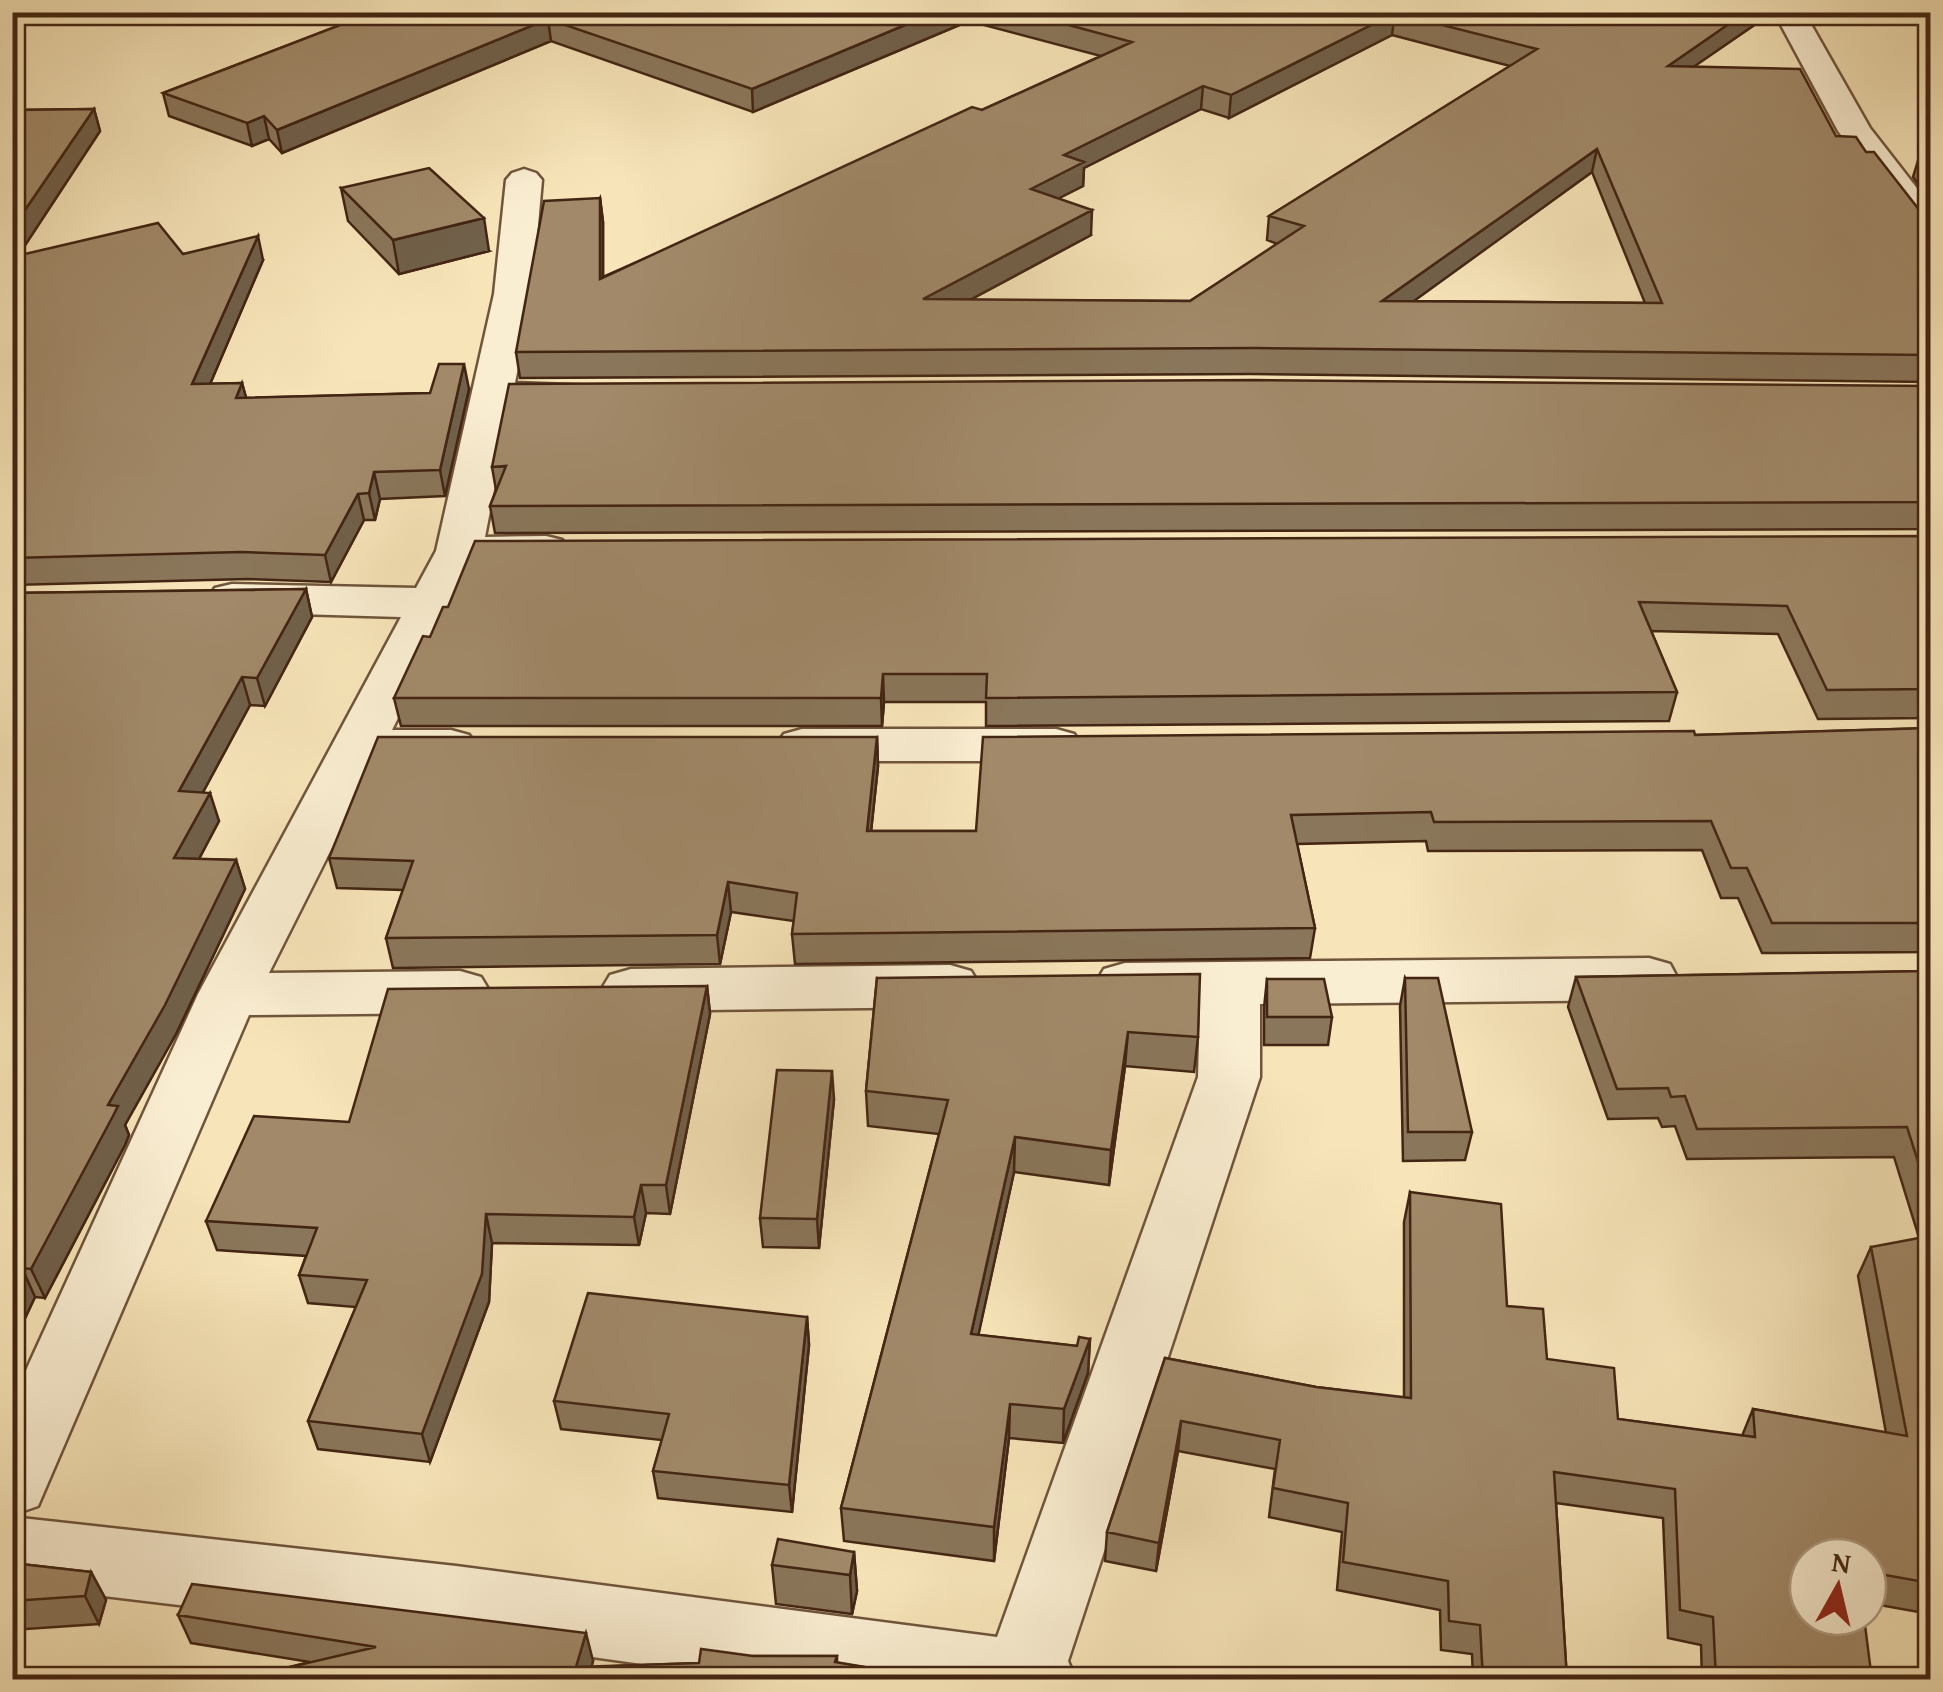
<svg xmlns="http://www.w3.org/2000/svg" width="1943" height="1692" font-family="'Gentium Book Plus',serif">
<rect width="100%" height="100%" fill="#f7e5b9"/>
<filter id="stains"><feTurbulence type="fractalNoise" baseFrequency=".002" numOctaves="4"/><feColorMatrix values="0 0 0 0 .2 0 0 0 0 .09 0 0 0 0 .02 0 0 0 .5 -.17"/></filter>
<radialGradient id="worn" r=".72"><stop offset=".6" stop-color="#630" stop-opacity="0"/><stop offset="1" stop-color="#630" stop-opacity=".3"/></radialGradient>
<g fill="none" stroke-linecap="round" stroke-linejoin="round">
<g stroke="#70553c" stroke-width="5">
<path id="street" d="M12 12H32L23 26 12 29Z
M1774 12H1804L1870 128 1930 205V240L1917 237 1838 131Z
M524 169 536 173 542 180 532 294 515 383 596 386 602 395 596 404 581 407H510L485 537 546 536 562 540 569 550 562 560 546 564 475 565 392 730H451L469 735 477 746 469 757 451 762H375L269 973 460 971 481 977 490 992 481 1007 460 1013 249 1015 38 1506 12 1515V1401L198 994 401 617 232 612 215 608 208 598 215 588 232 584 416 588 436 551 494 294 506 180 512 173Z
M802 729H1056L1074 734 1082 745 1074 756 1056 761H802L784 756 776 745 784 734Z
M1649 958 1670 964 1678 979 1670 994 1649 1000 1260 1004V1077L1068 1661 1076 1680H757L456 1638 12 1585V1517L456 1566 997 1637 1198 1077 1200 1004 1125 1005 1104 999 1095 984 1104 969 1125 963Z
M950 965 971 971 980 986 971 1001 950 1007 631 1011 610 1005 601 990 610 975 631 969Z"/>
</g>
<use href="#street" fill="#faeed2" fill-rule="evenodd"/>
</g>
<path fill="#8a765a" stroke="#432513" stroke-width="2.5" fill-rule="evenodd" d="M374 12H1764L1763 19 1694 66 1866 152 1924 216 1930 217V382L1251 374 520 378 516 352 600 198 603 222V277L982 110 1101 56 969 21 753 112 551 41 282 153 269 139 252 146 169 116 163 93ZM1392 35 1510 66 1269 216 1267 240 1278 244 1190 301 970 300 1091 235 1058 198 1083 186 1084 168 1201 109 1229 118ZM1592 172 1645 303 1413 301Z
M94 109 100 131 18 256 183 254 263 260 210 384 242 383 246 398 430 393 469 389 445 496 380 499 375 520H364L331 582 248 579 12 585V110Z
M1920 154H1930V201L1913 177Z
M341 188 489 251 399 274 348 221Z
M1930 386V529L495 533 490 506 496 490 492 467Z
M1930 536V718L1818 719 1778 634 1651 631 1677 692 1669 721 986 726V702H884L882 726H401L394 698Z
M306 589 312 617 265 706 250 705 203 792 219 821 199 859 236 860 245 889 176 1034 125 1125 129 1135 125 1145 45 1298 35 1297 12 1346V593Z
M1930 728V952L1762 953 1738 898H1721L1702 850 1428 851 1426 841 1297 844 1315 928 1310 958 795 964 792 934 794 921 731 912 720 964 393 968 386 938 403 890 337 888 329 858 877 737 878 766 871 831H976L1695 735Z
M1930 971V1273L1894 1157 1687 1159 1675 1126 1662 1127 1658 1118 1608 1119 1568 1007 1576 977Z
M877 978 1198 1037 1194 1072 1125 1066 1109 1185 1014 1172 978 1335 1077 1346 1090 1339 1088 1373 1063 1443 1009 1438 994 1561 844 1541 841 1508 939 1134 868 1126 866 1091Z
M1405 978 1472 1132 1465 1160 1403 1161 1400 1006Z
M1267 979 1332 1017 1328 1045H1264V1008Z
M707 986 710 1014 670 1214 646 1213 639 1245 492 1243 489 1302 430 1462 318 1449 308 1421 356 1307 308 1303 299 1275 306 1256 217 1250 206 1221 349 1122Z
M834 1099 819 1248 763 1247 760 1218Z
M1410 1192 1507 1306 1547 1359 1618 1419 1742 1436 1753 1409 1886 1433 1858 1276 1871 1247 1927 1281H1930V1614L1868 1603V1557H1808L1872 1680H1702L1701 1645 1668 1638 1663 1518 1556 1503 1567 1680H1473L1472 1654 1441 1650 1440 1610 1337 1590 1342 1532 1269 1517 1275 1469 1178 1451 1156 1571 1105 1561 1107 1532 1165 1358 1316 1387 1404 1398V1222Z
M807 1317 809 1345 792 1512 658 1498 653 1471 662 1440 561 1429 554 1401Z
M854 1552 857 1591 852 1614 776 1604 772 1565Z
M12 1563 91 1572 106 1600 99 1624 12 1630Z
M178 1615 593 1661 591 1667 699 1663 753 1656H837V1663L889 1671V1680H235L310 1662 191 1643Z"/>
<path fill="#71604a" stroke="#432513" stroke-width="2.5" d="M936 12H969V21L753 112 752 89Z
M1746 12H1764L1763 19 1663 88 1668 66Z
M1395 13 1392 35 1229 118 1231 95Z
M548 19 551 41 282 153 277 130Z
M1203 86 1201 109 1084 168 1083 186 1030 213 1031 189 1064 155Z
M94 109 100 131 12 265V229Z
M264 116 269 139 252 146 247 123Z
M1597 149 1592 172 1378 327 1382 301Z
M600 198 603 222V304L600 279Z
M1092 210 1091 235 923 325V299Z
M484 218 489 251 399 274 393 240Z
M258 236 263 260 199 410 192 384Z
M464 364 469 389 445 496 440 470Z
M242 383 249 408 236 398Z
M374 472 380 499 375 520 369 493Z
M358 494 364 520 331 582 325 555Z
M306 589 312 617 265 706 257 678Z
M883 674 884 702 882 726 881 698Z
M242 677 250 705 188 820 179 791Z
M877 737 878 766 868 860 867 831Z
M210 793 219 821 184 887 174 858Z
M236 860 245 889 176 1034 125 1125 129 1135 125 1145 45 1298 31 1269 108 1105Z
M728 882 731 912 720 964 717 935Z
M707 986 710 1014 670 1214 666 1185Z
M1128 1032 1125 1066 1109 1185 1111 1150Z
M832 1071 834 1099 819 1248 817 1219Z
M1015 1137 1014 1172 971 1369V1334Z
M641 1185 646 1213 639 1245 634 1217Z
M486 1214 492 1243 489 1302 430 1462 422 1434Z
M22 1268 35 1297 12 1346V1287Z
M807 1317 809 1345 792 1512 789 1485Z
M1090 1339 1088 1373 1063 1443 1064 1409Z
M1010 1404 1009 1438 994 1561V1527Z
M1181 1421 1178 1451 1156 1571 1159 1543Z
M854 1552 857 1591 852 1614 850 1575Z
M91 1572 106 1600 99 1624 85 1596Z
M586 1633 593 1661 588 1680 576 1667Z"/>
<path fill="#a18969" stroke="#432513" stroke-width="2.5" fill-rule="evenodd" d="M374 12H936L752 89 548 19 277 130 264 116 247 123 163 93Z
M1020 12H1746L1668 66 1800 69 1836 136 1856 137 1866 152H1874L1924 216 1930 217V355L1254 348 516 352 544 201 600 198V279L972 107 982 110 1132 42ZM1395 13 1537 49 1269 216 1304 226 1190 301 923 299 1092 210 1031 189 1084 162 1064 155 1203 86 1231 95ZM1597 149 1662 303 1382 301Z
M94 109 12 229V110Z
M1920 154H1930V167Z
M429 168 484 218 393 240 341 188Z
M158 223 183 254 258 236 192 384 242 383 236 398 430 393 439 364H464L440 470 374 472 369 493 358 494 325 555 241 552 12 558V257Z
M1254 380 1930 386V502L490 506 506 466 492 467 509 384Z
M1930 536V689L1827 690 1787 606 1639 602 1677 692 986 698 987 674H883L881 698H394L423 636 430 637 443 607H448L475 541Z
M306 589 257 678 242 677 179 791 210 793 174 858 236 860 165 1005 108 1105 118 1106 113 1116 31 1269 22 1268 12 1287V593Z
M1930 728V923H1772L1747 868H1731L1711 821 1434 822 1431 812 1291 815 1315 928 792 934 797 893 728 882 717 935 386 938 413 861 329 858 378 737H877L867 831H976L983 737 1694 731 1695 735Z
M1930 971V1199L1907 1127 1697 1129 1685 1096 1671 1097 1668 1088 1617 1089 1576 977Z
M1200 974 1198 1037 1128 1032 1111 1150 1015 1137 971 1334 1077 1346 1079 1337 1090 1339 1064 1409 1010 1404 994 1527 841 1508 948 1100 866 1091 877 978Z
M1405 978H1438L1472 1132H1408Z
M1267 979H1324L1332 1017H1267Z
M707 986 666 1185H641L634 1217 486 1214 482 1274 422 1434 308 1421 367 1280 299 1275 317 1228 206 1221 254 1116 349 1122 388 989Z
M777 1070 832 1071 817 1219 760 1218Z
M1410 1192 1501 1204 1507 1306 1543 1309 1547 1359 1614 1368 1618 1419 1755 1437 1753 1409 1907 1436 1871 1247 1919 1238 1927 1281H1930V1583L1868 1572V1557H1808V1617H1864L1872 1680H1716L1713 1617 1680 1610 1675 1489 1554 1472 1567 1680H1483L1480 1625 1449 1621 1448 1581 1343 1562 1348 1503 1273 1488 1280 1440 1181 1421 1159 1543 1107 1532 1165 1358 1316 1387 1411 1398Z
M588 1293 807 1317 789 1485 653 1471 669 1414 554 1401Z
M778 1539 854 1552 850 1575 772 1565Z
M12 1563 91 1572 85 1596 12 1601Z
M192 1584 586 1633 576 1667 699 1663 701 1649 753 1656H837L835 1662 889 1671 887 1680H235L376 1647 178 1615Z"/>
<rect width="1943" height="1692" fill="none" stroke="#f7e5b9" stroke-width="50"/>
<rect x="15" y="15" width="1913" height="1662" fill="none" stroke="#432513" stroke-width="5"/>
<rect x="25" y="25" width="1893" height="1642" fill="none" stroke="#432513" stroke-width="2.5"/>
<g transform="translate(1838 1587) rotate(8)"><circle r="48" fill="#faeed2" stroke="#b19e86" stroke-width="2.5"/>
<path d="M0-8L18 38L0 25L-18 38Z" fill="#8f2418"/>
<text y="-15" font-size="28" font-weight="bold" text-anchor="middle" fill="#432513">N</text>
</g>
<rect width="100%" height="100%" filter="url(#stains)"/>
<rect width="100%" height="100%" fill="url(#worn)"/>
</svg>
